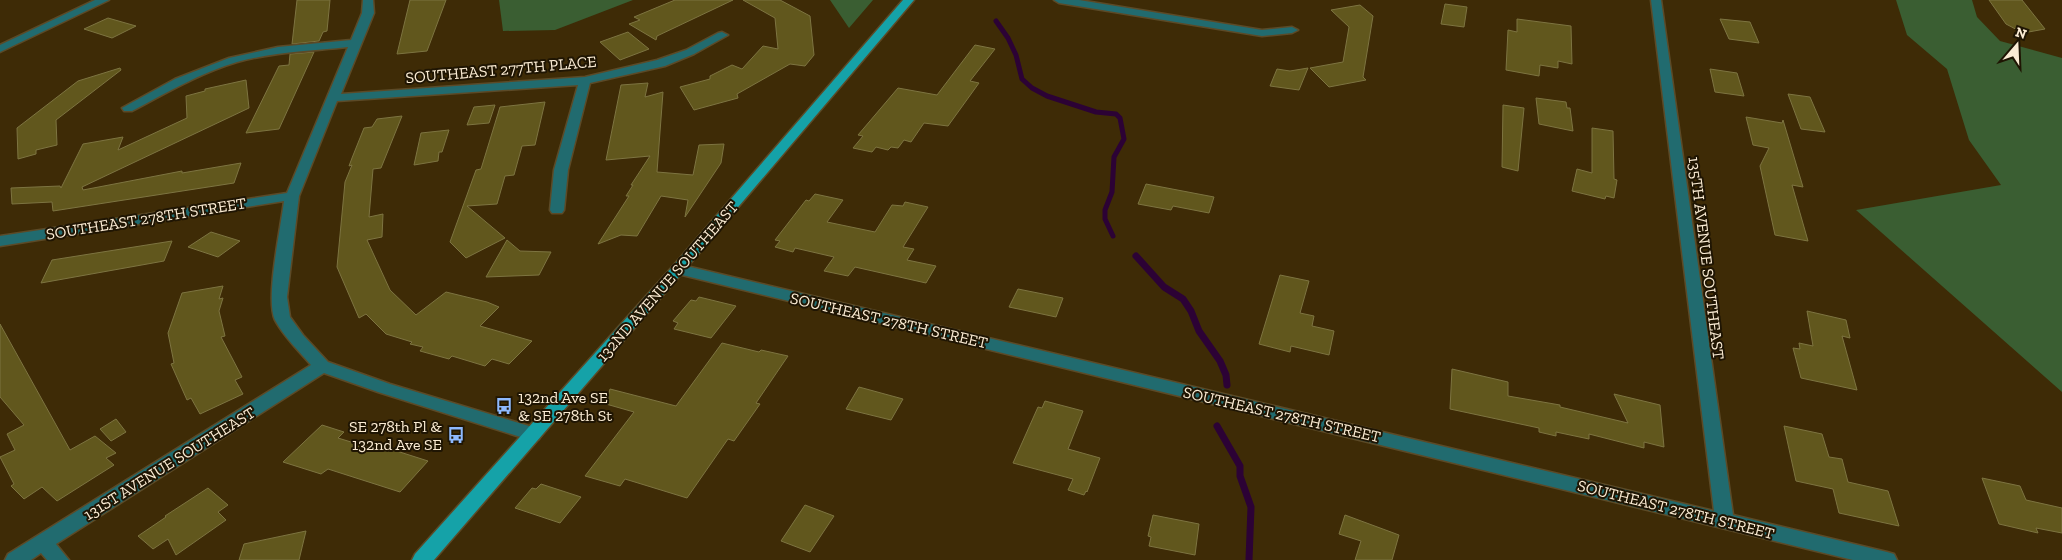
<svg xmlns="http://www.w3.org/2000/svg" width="2062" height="560" font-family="'Zilla Slab',serif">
<rect width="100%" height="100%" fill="#3e2b06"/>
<path fill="#3a5e32" d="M499 0H633L555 30 503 31Z
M830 0H873L849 28Z
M1896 0H1972L1977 17 2000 41 2062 58V392L1856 210 2001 185 1969 140 1947 69 1907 35Z"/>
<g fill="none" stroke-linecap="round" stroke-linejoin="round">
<path stroke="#2c0235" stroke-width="5" d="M996 21 1008 38 1016 55 1022 79 1032 88 1047 96 1096 112 1116 114 1120 118 1124 139 1114 157 1112 192 1105 210V219L1113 236"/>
<path stroke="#2c0235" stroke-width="7" d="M1136 256 1164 287 1183 299 1191 311 1199 331 1220 361 1226 375 1227 385
M1217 426 1240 466V476L1251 507 1249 560"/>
</g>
<path fill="#61571d" stroke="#7d7441" d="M297 0H330L327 31 323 32 319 41 292 44Z
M410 0H446L427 51 397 54Z
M675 0H733L657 36 656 40 629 24 640 20 634 17Z
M743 0H780L810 16 814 55 805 66 790 64 737 94 738 98 694 110 680 87 710 79V76L732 65 742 69 763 46 778 49 775 18Z
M1989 0H2022L2045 29 2023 33 2006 24Z
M1445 4 1467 7 1464 27 1441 24Z
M1360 5 1373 16 1363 77 1366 80 1329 87 1310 68 1343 62 1349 27 1331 10Z
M108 18 136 26 112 38 84 29Z
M1517 19 1571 26 1572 64 1558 61V68L1540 65 1539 76 1506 70 1508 30 1517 32Z
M1720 19 1750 22 1759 43 1729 39Z
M628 32 649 49 620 60 600 42Z
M975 45 995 49 970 81 979 83 948 126 924 123 911 142 904 140 898 148 891 147 888 150 876 147 872 152 853 148 863 136 858 135 898 88 937 95Z
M314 52 279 129 246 133 279 66 289 65 290 54Z
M120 68 121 70 56 120 57 145 36 150V154L18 159 17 128 78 81Z
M1308 68 1299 90 1270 86 1277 69 1290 71Z
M1710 69 1737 73 1744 96 1715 92Z
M246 80 249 108 82 187 83 190 182 171V173L241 163 234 183 53 211 52 202 12 204 11 188 60 186 61 188 83 144 123 137 118 150 187 118 186 96 205 91V89Z
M648 83 645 97 663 92 657 172 693 175 699 145 724 144 721 163 685 217 688 200 661 196 637 236 621 235 598 244 629 196H626L633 185H631L650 156 606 160 621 85Z
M1788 94 1810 97 1825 132 1801 129Z
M1536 98 1566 102 1567 108H1570L1573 131 1539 124Z
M545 102 535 145 522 146 514 175 505 176 497 204 467 206 505 238 466 258 450 242 476 170 481 169 500 107Z
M495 105 489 123 467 125 474 107Z
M1503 105 1524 108 1518 171 1502 167Z
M402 116 381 168 373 169 369 217 383 214 382 237 367 240 390 290 416 315 446 292 487 302 499 307 480 326 532 341 509 364 492 359 485 366 452 356 449 359 420 351 423 347 410 344 412 342 386 334 366 314 359 318 337 267 345 182 352 165 349 166 352 158 364 128 372 127 377 119Z
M1746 117 1782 123 1783 120 1803 187 1792 185 1808 241 1775 235 1760 166 1769 148 1753 145Z
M1592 128 1613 131 1614 179 1617 180 1614 198 1606 196 1605 199 1572 191 1577 169 1592 173Z
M449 130 442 152H439L438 161 414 165 421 133Z
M1146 184 1214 197 1209 213 1173 206 1171 210 1138 204Z
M815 194 843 200 827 222 875 232 892 205 903 206 905 202 928 207 903 247 914 249 907 260 936 266 926 283 855 267 848 276 824 271 834 257 795 248 793 252 775 247 780 241 775 240 806 200 809 201Z
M211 232 240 241 218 257 188 247Z
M507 240 520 251 551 252 539 275 486 277Z
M172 241 164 261 41 283 52 260Z
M1280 275 1309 281 1300 313 1314 316 1312 326 1334 331 1329 355 1291 346 1290 352 1259 344Z
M223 286 219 299 223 298 219 311 225 336 221 337 242 377 235 380 243 394 200 414 191 398 187 400 171 364 174 363 168 333 182 293Z
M1018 289 1063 298 1056 317 1009 307Z
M699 297 736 306 711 338 674 329 678 323 673 321 691 300 696 301Z
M1807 311 1846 320 1850 338 1842 336 1857 390 1801 378 1793 348 1800 349 1799 343 1813 346Z
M0 324 70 450 95 436 116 453 106 458 114 465 57 501 42 487 24 499 11 486 14 484 0 457 15 450 7 434 24 425 0 397Z
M722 343 759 352 761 350 788 356 756 403 760 404 734 441 728 439 687 498 625 479 620 486 585 476 634 412 606 404 610 389 676 406Z
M1452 369 1508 382V396L1560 405V407L1628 423 1614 394 1660 405 1664 447 1644 442V448L1589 434V439L1556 432V436L1539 432V428L1450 409Z
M859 387 903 399 891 420 846 409Z
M1045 401 1083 411 1068 449 1100 458 1087 492 1086 491 1084 495 1068 490 1073 479 1013 463 1038 407 1042 408Z
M116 419 126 432 111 441 100 429Z
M322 425 344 432 338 438 377 450 381 446 428 461 400 492 328 469 321 474 283 462Z
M1784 426 1822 434 1829 457 1842 459 1848 482 1888 491 1899 526 1839 513 1833 489 1796 481Z
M1982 478 2020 486 2026 500 2062 508V533L2036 528 2038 533 1999 524Z
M541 484 581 497 560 523 515 508 532 488 536 489Z
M208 488 228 505 218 512 226 520 176 555 168 539 153 549 138 536 166 517 165 516Z
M805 505 834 516 810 552 781 541Z
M1153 515 1199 524 1195 555 1149 546 1151 537 1148 536Z
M1345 515 1399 535 1392 560H1355L1361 541 1339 534Z
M306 531 299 560H239L244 544Z"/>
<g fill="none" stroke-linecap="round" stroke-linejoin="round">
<g stroke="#5c4a27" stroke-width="3">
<path id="minor" d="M95 0H109L0 52V45Z
M363 0H373L374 13 341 94 585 77 657 60 686 50 718 33 722 32 728 35 694 54 665 66 590 83 568 170 564 210 562 213H552L550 210 554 170 578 85 337 101 299 196 287 297 290 317 303 335 328 362 390 384 539 429 542 434 539 439 533 441 378 392 324 373 56 544 69 560H47L41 553 31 560H5L8 554 311 365C299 351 284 337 275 320 265 299 281 227 284 201L0 246V236L287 193 348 47C311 51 273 52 237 62 200 73 166 93 132 111H124L122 108 175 79 229 58 278 47 351 40 362 13Z
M1054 0H1079L1262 30 1292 27 1298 30 1292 33 1262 36 1059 3Z
M1651 0H1661L1733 515 1887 552 1894 554 1897 560H1853L678 274 673 272 671 269 673 266 678 264 1714 511Z"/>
</g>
<g stroke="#5c4a27" stroke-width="3">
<path id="major" d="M903 0H914L683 272 434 560H412L415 554 673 266Z"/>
</g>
<use href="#minor" fill="#216b6f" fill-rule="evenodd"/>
<use href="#major" fill="#15a2a8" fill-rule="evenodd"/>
</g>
<defs>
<g id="bus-bare" transform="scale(1.35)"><path d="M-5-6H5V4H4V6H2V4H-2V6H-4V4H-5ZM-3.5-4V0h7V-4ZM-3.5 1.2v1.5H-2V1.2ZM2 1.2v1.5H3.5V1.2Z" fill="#8eb9fd" stroke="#1f1503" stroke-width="2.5" paint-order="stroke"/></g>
</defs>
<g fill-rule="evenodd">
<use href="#bus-bare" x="504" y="406"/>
<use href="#bus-bare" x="456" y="435"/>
</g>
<g text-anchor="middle" stroke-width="4" stroke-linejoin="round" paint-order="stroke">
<g font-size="16" fill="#fbecd4" stroke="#1f1503">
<text transform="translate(501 69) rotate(-5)" y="6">SOUTHEAST 277TH PLACE</text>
<text transform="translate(146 218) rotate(-9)" y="6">SOUTHEAST 278TH STREET</text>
<text transform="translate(1707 258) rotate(83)" y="6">135TH AVENUE SOUTHEAST</text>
<text transform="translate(667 281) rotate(-49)" y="6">132ND AVENUE SOUTHEAST</text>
<text transform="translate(889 320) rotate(13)" y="6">SOUTHEAST 278TH STREET</text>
<text transform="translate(1282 414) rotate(13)" y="6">SOUTHEAST 278TH STREET</text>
<text transform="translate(169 463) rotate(-32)" y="6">131ST AVENUE SOUTHEAST</text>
<text transform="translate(1676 509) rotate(14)" y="6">SOUTHEAST 278TH STREET</text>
</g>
<g font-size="16" fill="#fbecd4" stroke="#1f1503" text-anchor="start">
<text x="518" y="403">132nd Ave SE<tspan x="518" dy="18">&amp; SE 278th St</tspan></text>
<text x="442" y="432" text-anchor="end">SE 278th Pl &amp;<tspan x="442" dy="18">132nd Ave SE</tspan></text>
</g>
</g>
<g transform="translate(2017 45) rotate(19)" stroke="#1f1503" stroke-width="4" paint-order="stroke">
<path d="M0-4L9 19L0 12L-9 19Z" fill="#fbecd4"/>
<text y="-8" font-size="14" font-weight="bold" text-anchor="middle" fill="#fbecd4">N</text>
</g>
</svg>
